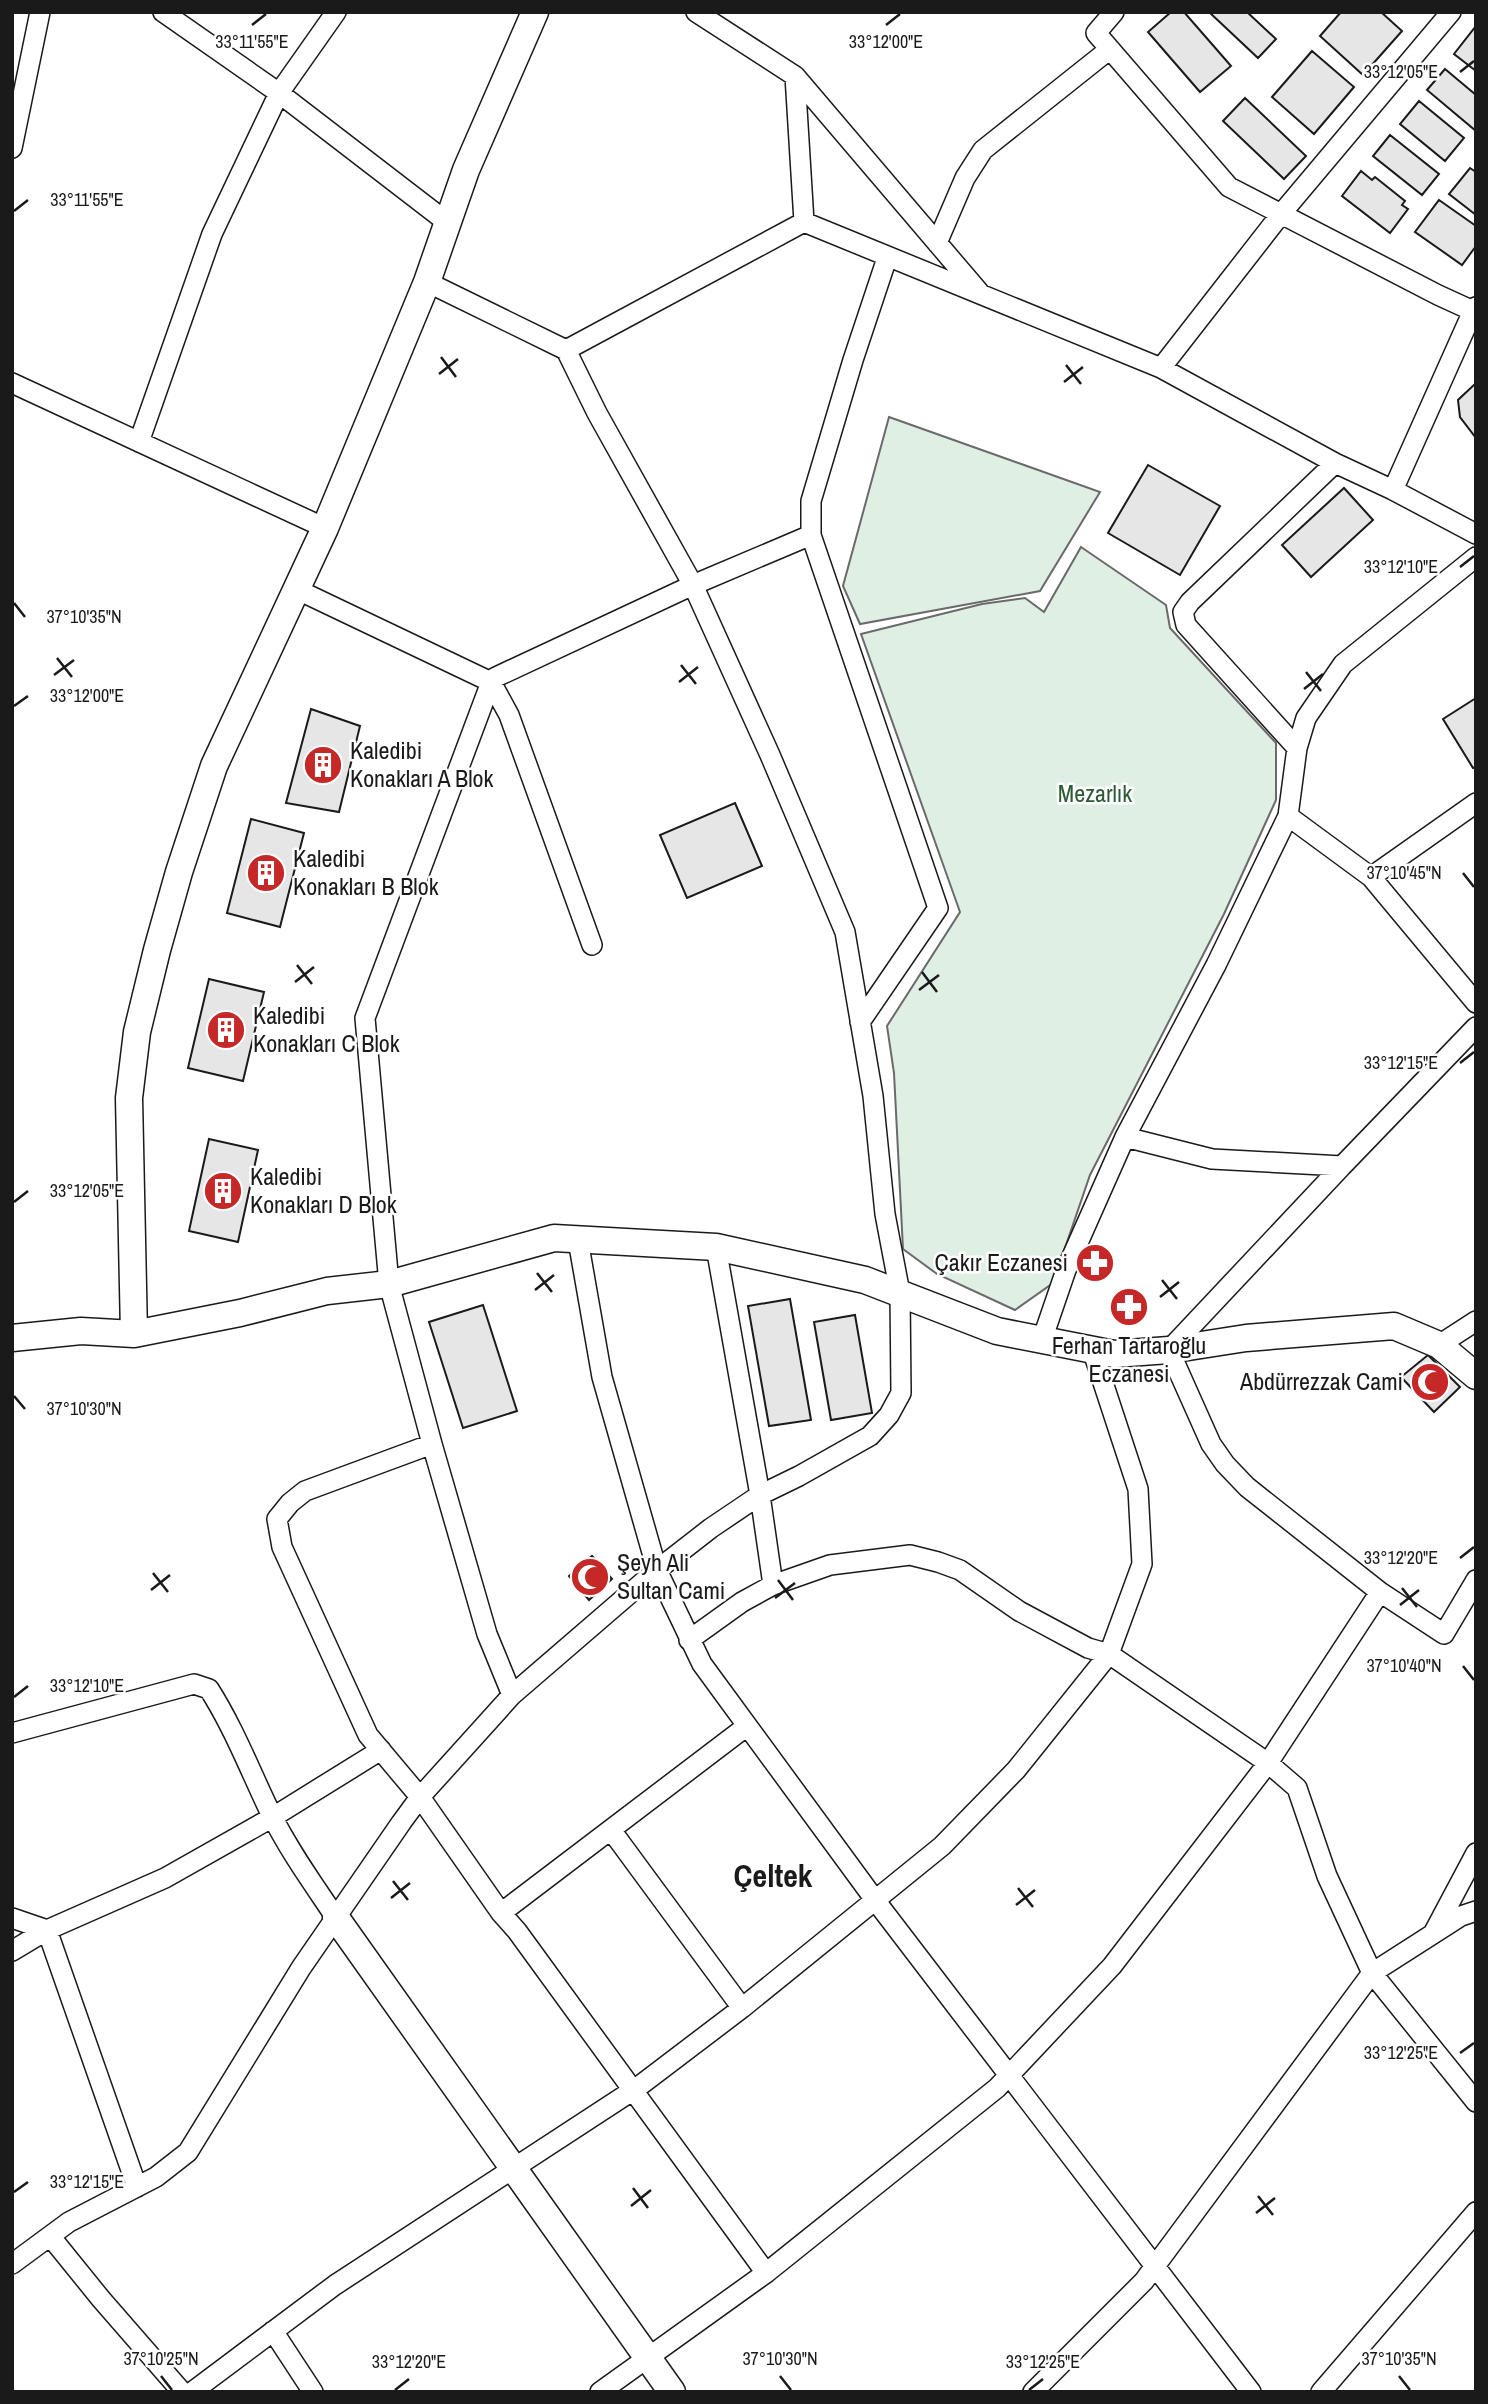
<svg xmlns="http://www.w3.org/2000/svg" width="1488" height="2404" font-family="'Archivo Narrow',sans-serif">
<rect width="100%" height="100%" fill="#fff"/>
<path fill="#e0efe3" stroke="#6a6a6a" stroke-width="2" d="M889 417 1100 492 1040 591 860 624 843 586Z
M1081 547 1166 605 1170 628 1276 743V800L1224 914 1090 1175 1053 1283 1015 1310 937 1274 903 1249 894 1073 887 1026 960 912 861 634 982 604 1025 598 1044 612Z"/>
<path fill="#e6e6e6" stroke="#1a1a1a" stroke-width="2" d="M1171 12H1184L1231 66 1200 92 1148 32Z
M1209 12H1247L1276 39 1258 58Z
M1341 12H1381L1402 31 1363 75 1320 36Z
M1476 26V71L1454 54Z
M1312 51 1354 87 1314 134 1272 97Z
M1445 69 1476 95V131L1427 90Z
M1245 98 1306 156 1284 179 1223 121Z
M1419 101 1464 138 1445 161 1400 124Z
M1390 135 1439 174 1422 195 1373 156Z
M1470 168 1476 172V215L1449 194Z
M1361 171 1372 180 1375 177 1405 201 1402 205 1408 209 1390 233 1342 196Z
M1439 200 1476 226V246L1462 265 1415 232Z
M1476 383V438L1460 417 1458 400Z
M1148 465 1220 506 1180 575 1108 533Z
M1344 488 1373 520 1311 577 1282 545Z
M1476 698V767L1473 768 1443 719Z
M311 709 360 726 339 812 286 803Z
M735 803 762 866 687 898 660 835Z
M251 819 304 833 280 927 227 913Z
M209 979 264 992 243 1081 188 1068Z
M209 1139 258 1150 238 1242 189 1231Z
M790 1299 811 1420 769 1426 748 1306Z
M483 1305 517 1411 463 1428 429 1322Z
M855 1315 872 1413 831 1420 814 1322Z
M1428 1355 1460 1387 1434 1412 1401 1377Z
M592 1556 612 1579 589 1600 569 1576Z"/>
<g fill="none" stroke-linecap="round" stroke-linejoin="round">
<g stroke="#1a1a1a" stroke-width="22">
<path id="street" d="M163 12 279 93 448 223
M696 12 795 76 979 292
M1114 12 1096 33 1229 187 1438 295 1473 311 1476 307
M795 76 804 222 1161 368 1335 463 1393 490 1476 534
M12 148 40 12
M937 243 965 178 983 150 1110 49
M566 350 804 222
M1161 368 1281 214 1451 12
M12 383 325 528
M139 442 212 234 279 93 336 12
M1393 490 1473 311 1476 314
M811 535 938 908 860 1022
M296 589 491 682 496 677 693 585 811 535V501L853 360 887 258
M491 682 365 1018 389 1284 432 1444 487 1634 512 1695
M491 682 509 715 592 945
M1297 748 1186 625 1183 612 1190 602 1335 463
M1288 816 1371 877 1476 1003
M1371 877 1476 803
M1125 1137 1212 1159 1342 1166 1476 1027
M1342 1166 1169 1350 1211 1444 1225 1464 1247 1487 1380 1592
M578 1240 602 1377 657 1570 702 1664 875 1900 1251 2392
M716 1247 760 1495 773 1585
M1042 1340 1066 1270 1125 1137 1216 965 1288 816 1297 748 1306 718 1343 664 1476 557
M1439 1345 1476 1321
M432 1444 305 1491 290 1503 277 1519 282 1547 368 1735 420 1797 501 1913 517 1931 766 2273
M689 1640 742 1602 773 1585 830 1565 910 1555 938 1562 960 1570 1019 1611 1088 1648 1109 1654 1268 1763 1297 1788 1327 1876 1372 1973 1476 2102
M12 1733 194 1684 209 1689C235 1730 251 1773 272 1816 290 1852 314 1885 336 1918
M611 1830 742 2008
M501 1913 747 1726
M12 1918 47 1930 12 1951
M1434 1932 1476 1853
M137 2187 47 1930 165 1878 273 1817 381 1750
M50 2236 101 2299 182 2392
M12 2264 69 2222 156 2177 188 2152 301 1968 401 1823 420 1797 512 1695 657 1570 711 1528 760 1495 799 1476 870 1436 889 1415 901 1393 900 1293 885 1214 873 1096 845 932 770 755 693 585 597 413 566 350 427 282
M273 2331 313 2392
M192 2392 335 2285 638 2087 742 2008 942 1846 1016 1770 1109 1654 1142 1564 1138 1489 1092 1349
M600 2392 766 2273 997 2088 1112 1966 1268 1763 1380 1592 1444 1634 1476 1580
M1033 2392 1144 2281 1372 1973 1461 1916 1476 1911
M1321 2392 1476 2212"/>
</g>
<g stroke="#1a1a1a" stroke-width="29">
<path id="secondary" d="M134 1334 129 1098 137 1032 157 950 179 872 214 766 325 528 427 282 466 170 535 12
M12 1338 81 1331 134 1334 240 1313 327 1291 389 1284 554 1238 716 1247 865 1280 997 1331 1114 1354 1169 1350 1246 1338 1394 1326 1439 1345 1476 1376
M336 1918 672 2392"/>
</g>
<use href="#street" stroke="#fff" stroke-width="19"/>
<use href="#secondary" stroke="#fff" stroke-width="26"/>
</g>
<path fill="none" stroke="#1a1a1a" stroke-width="2.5" d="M252 25 266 14M886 25 900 14M1460 72 1474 61M14 211 28 200M441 357 456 377M1066 365 1081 384M439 374 458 359M1064 382 1083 367M1460 567 1474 556M14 603 25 617M57 658 72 677M681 665 696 684M1306 672 1321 691M54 675 74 660M679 682 698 667M1304 689 1323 674M14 706 28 696M1463 873 1474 887M297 965 312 984M922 972 937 992M295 982 314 967M919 990 939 975M1460 1063 1474 1052M14 1202 28 1191M537 1273 552 1292M1162 1280 1177 1299M535 1290 554 1275M1160 1297 1179 1282M14 1396 25 1409M1460 1558 1474 1547M153 1573 168 1592M778 1580 793 1600M1402 1588 1417 1607M151 1590 170 1575M775 1598 795 1583M1400 1605 1419 1590M1463 1666 1474 1680M14 1697 28 1686M393 1881 408 1900M1018 1888 1033 1907M391 1898 410 1883M1016 1905 1035 1890M1460 2053 1474 2043M633 2188 648 2208M14 2192 28 2182M1258 2196 1273 2215M631 2206 651 2190M1256 2213 1275 2198M161 2376 172 2390M780 2376 791 2390M1399 2376 1410 2390M395 2390 409 2379M1029 2390 1043 2379"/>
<defs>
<g id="building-disc" transform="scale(2.0125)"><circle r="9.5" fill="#c62828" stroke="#fff"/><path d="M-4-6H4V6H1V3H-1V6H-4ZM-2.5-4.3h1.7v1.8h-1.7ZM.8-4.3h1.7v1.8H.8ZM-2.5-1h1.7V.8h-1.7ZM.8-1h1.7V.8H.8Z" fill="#fff"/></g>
<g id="pharmacy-disc" transform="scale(2.0125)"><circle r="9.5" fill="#c62828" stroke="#fff"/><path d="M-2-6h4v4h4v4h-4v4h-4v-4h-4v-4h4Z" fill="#fff"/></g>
<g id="mosque-disc" transform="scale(2.0125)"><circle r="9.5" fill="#c62828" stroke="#fff"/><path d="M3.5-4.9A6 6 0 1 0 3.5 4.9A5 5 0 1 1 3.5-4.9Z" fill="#fff"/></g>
</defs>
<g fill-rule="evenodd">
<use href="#building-disc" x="323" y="765"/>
<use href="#building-disc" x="266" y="873"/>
<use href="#building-disc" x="226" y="1030"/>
<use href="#building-disc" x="223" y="1191"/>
<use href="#pharmacy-disc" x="1095" y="1263"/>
<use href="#pharmacy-disc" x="1129" y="1307"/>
<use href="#mosque-disc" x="1430" y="1382"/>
<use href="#mosque-disc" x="590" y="1577"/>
</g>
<g text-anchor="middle" stroke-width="5" stroke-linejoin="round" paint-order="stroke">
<g font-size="24" fill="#1a1a1a" stroke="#fff" text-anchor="start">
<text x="350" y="759">Kaledibi<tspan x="350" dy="28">Konakları A Blok</tspan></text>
<text x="293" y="867">Kaledibi<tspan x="293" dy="28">Konakları B Blok</tspan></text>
<text x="253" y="1024">Kaledibi<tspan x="253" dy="28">Konakları C Blok</tspan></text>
<text x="250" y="1185">Kaledibi<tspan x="250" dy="28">Konakları D Blok</tspan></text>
<text x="1068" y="1271" text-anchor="end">Çakır Eczanesi</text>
<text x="1129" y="1354" text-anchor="middle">Ferhan Tartaroğlu<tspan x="1129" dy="28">Eczanesi</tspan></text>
<text x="1403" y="1390" text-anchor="end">Abdürrezzak Cami</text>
<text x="617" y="1571">Şeyh Ali<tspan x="617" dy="28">Sultan Cami</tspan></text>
</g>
<g font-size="24" fill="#2b5a34" stroke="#fff">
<text x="1095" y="802">Mezarlık</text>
</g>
<g font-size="32" font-weight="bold" fill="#1a1a1a" stroke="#fff">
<text x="773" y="1887">Çeltek</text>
</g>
</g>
<g font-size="18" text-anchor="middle" fill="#1a1a1a" stroke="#fff" stroke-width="5" stroke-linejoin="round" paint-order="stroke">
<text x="252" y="48">33°11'55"E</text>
<text x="886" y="48">33°12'00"E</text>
<text x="1401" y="78">33°12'05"E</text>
<text x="87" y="206">33°11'55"E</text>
<text x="1401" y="573">33°12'10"E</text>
<text x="84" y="623">37°10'35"N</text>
<text x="87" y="702">33°12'00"E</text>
<text x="1404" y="879">37°10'45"N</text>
<text x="1401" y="1069">33°12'15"E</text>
<text x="87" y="1197">33°12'05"E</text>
<text x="84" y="1415">37°10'30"N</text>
<text x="1401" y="1564">33°12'20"E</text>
<text x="1404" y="1672">37°10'40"N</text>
<text x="87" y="1692">33°12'10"E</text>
<text x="1401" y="2059">33°12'25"E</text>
<text x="87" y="2188">33°12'15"E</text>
<text x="161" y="2365">37°10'25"N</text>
<text x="780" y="2365">37°10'30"N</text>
<text x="1399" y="2365">37°10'35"N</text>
<text x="409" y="2368">33°12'20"E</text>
<text x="1043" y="2368">33°12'25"E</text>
</g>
<rect width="1488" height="2404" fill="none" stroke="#1a1a1a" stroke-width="28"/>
</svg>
